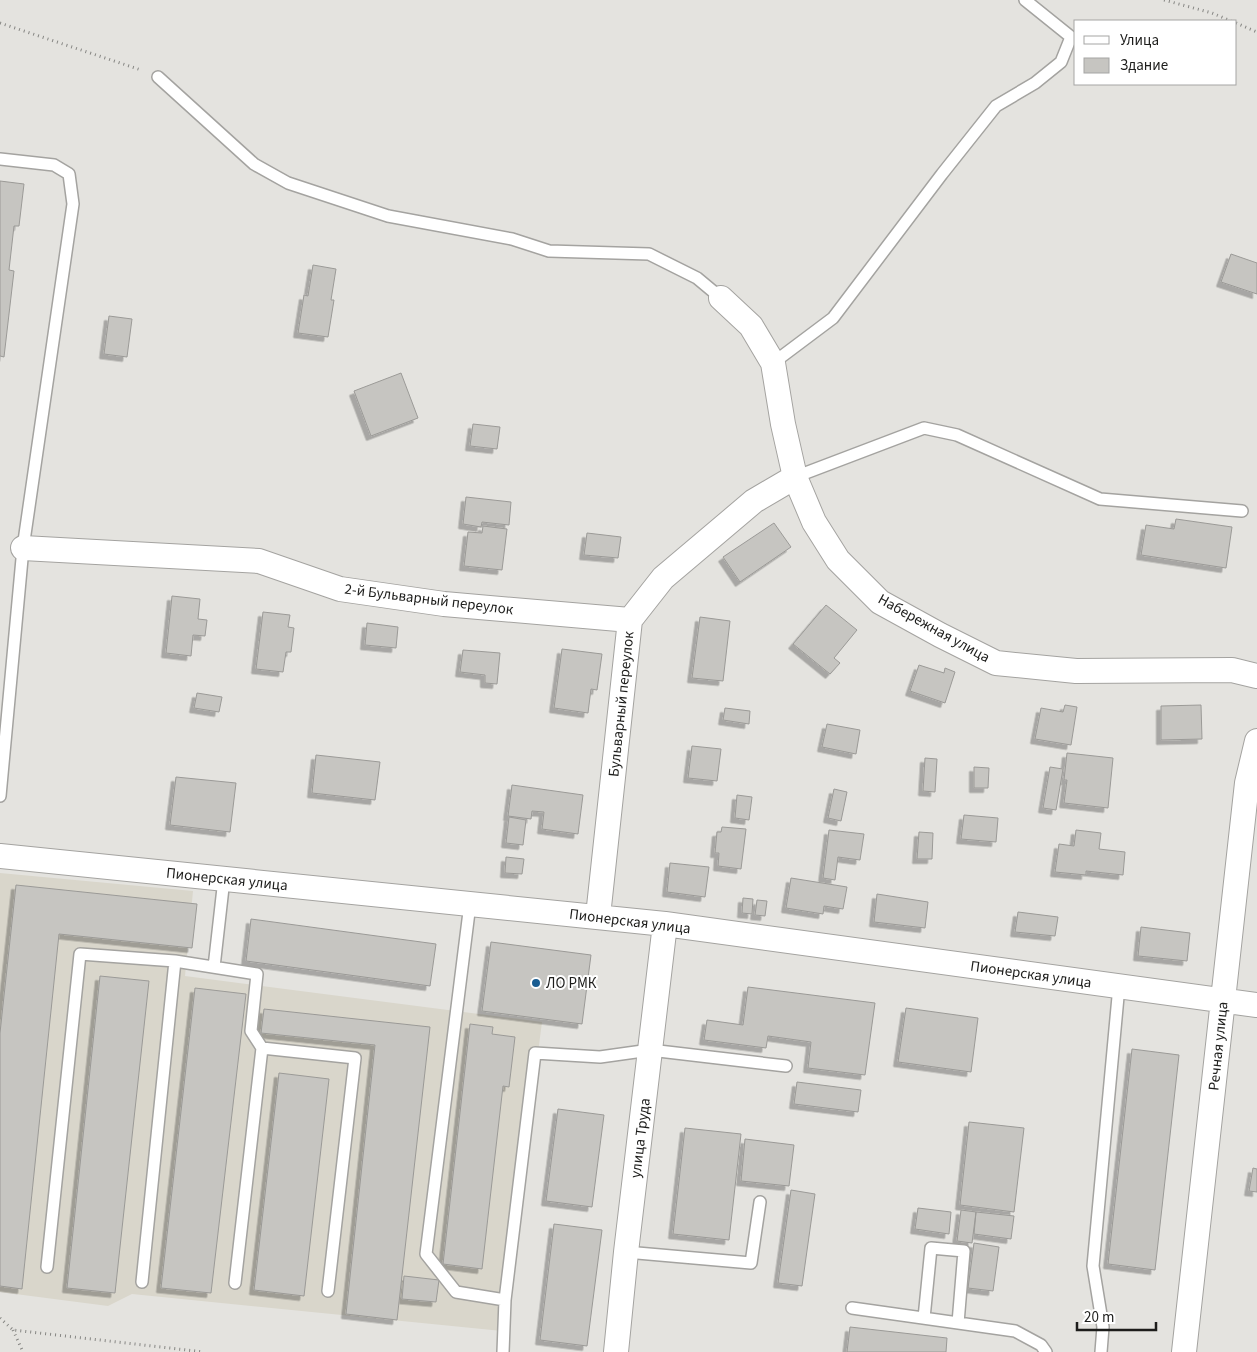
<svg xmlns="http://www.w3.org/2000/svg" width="1257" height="1352" font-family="'Source Sans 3',sans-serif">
<defs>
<filter id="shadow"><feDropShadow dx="-4.5" dy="4.5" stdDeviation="0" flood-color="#0004"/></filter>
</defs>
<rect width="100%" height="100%" fill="#e4e3df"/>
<path fill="#d9d6cb" d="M0 873 193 891 185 976 542 1022 502 1331 132 1294 108 1306 0 1292Z"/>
<path fill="#c6c5c1" stroke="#9b9a97" filter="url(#shadow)" d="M0 181 24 184 19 226H14L9 270 14 271 4 357 0 356Z
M1231 254 1257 263V294L1221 282Z
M313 265 336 269 331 300H334L328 337 298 333 304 295 308 296Z
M109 316 132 319 127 357 104 354Z
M401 373 418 418 371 436 354 391Z
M473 424 500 427 497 449 470 446Z
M466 497 511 502 509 525 482 522 481 527 463 524Z
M1176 519 1232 527 1226 568 1141 555 1146 525 1174 529Z
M774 523 791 547 740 582 723 557Z
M483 526 507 529 502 570 464 566 468 532 482 533Z
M587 533 621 537 618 558 584 555Z
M172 596 200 599 198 619 207 620 205 636 193 635 191 656 166 653Z
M826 605 857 630 834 658 840 663 830 674 793 644Z
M263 612 290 615 288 627 294 628 291 652H286L283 672 256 669Z
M700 617 730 621 723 681 692 678Z
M367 623 398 627 396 648 365 645Z
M562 649 602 654 597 690 591 689 588 713 554 708Z
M463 650 500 653 497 684 485 683V675L460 672Z
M919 665 944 673 945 668 955 672 945 703 910 691Z
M197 693 222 697 219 712 194 708Z
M1065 705 1077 707 1071 745 1035 739 1041 708 1063 712Z
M1201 705 1202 739 1161 740V706Z
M725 708 750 711 749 724 723 720Z
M827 724 860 730 856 754 822 747Z
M692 746 721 749 717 781 688 778Z
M1067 753 1113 758 1108 808 1064 803 1067 780H1064Z
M316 755 380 762 375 800 312 793Z
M925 758 937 759 935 792 923 791Z
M974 767 989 768 988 788H974Z
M1050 767 1063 769 1056 810 1043 808Z
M176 777 236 783 230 832 170 825Z
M512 785 583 795 578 834 542 829 544 812 532 811 531 819 508 816Z
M834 789 847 792 841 821 828 818Z
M737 795 752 797 749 820 735 818Z
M964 815 998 818 996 842 961 839Z
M509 817 526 820 523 845 506 843Z
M722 827 746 829 741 869 718 866 719 853H715L717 832H721Z
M829 830 864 834 860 860 838 857 835 880 823 878Z
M1076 830 1101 833 1099 849 1125 852 1123 875 1086 871V875L1055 872 1059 844 1074 846Z
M919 832 933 833 932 859H917Z
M506 857 524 859 522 874 505 873Z
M670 863 709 867 705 897 667 892Z
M791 878 847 887 843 909 824 906 823 914 786 908Z
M16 885 197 904 192 948 59 934 22 1289 0 1286V1033Z
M877 894 928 902 925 928 874 922Z
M743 898 753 899 752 914 742 913Z
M757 900 767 901 765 916 755 915Z
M1018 912 1058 917 1055 936 1015 932Z
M251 919 436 944 430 986 246 961Z
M1141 927 1190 933 1187 961 1138 956Z
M491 942 591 955 582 1024 482 1011Z
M100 976 149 981 115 1293 67 1288Z
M748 987 875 1003 865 1075 808 1068 811 1042 768 1036 766 1048 704 1040 707 1020 743 1025Z
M195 988 246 994 211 1293 161 1288Z
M906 1008 978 1018 971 1072 898 1062Z
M264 1009 430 1027 397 1320 346 1314 375 1045 261 1033Z
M470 1024 493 1027 492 1034 515 1037 509 1087 503 1086 482 1269 443 1264Z
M1132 1049 1179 1055 1155 1270 1108 1264Z
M279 1073 329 1079 304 1296 254 1290Z
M797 1082 861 1090 858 1112 794 1104Z
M558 1109 604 1115 592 1207 546 1201Z
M969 1122 1024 1128 1014 1212 960 1205Z
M685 1128 741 1134 729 1240 673 1234Z
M745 1139 794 1145 789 1186 741 1181Z
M1253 1168 1257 1169V1192L1249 1191Z
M791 1190 815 1194 802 1286 778 1283Z
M918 1208 951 1212 949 1234 915 1229Z
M961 1210 976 1212 972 1243 957 1241Z
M976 1212 1014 1216 1011 1239 974 1234Z
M554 1224 602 1230 587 1346 540 1340Z
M974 1243 999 1247 993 1291 968 1288Z
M404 1276 439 1280 436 1302 402 1299Z
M850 1327 947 1338 946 1352H847Z"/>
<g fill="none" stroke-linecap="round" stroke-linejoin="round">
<g stroke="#a4a3a0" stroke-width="14">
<path id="lane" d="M158 77 254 164 288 183 388 216 512 239 549 251 649 254 697 278 721 298
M0 159 54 165 69 174 73 204 23 548 0 796
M773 363 833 318 942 174 996 106 1035 83 1061 62 1071 37 1025 0
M795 477 924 428 957 435 1100 499 1242 511
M470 904 426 1254 456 1292 505 1300
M214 967 224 879
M626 1252 751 1263 760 1202
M47 1267 80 954 175 961 257 974 251 1031 262 1048
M142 1282 175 961
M235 1283 262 1048 355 1058 328 1291
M852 1308 1015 1331 1041 1345 1046 1352
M924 1318 931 1248 964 1251 958 1323
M503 1352 505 1300 535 1053 600 1057 650 1050 786 1066
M1101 1352 1103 1327 1093 1266 1119 986"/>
</g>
<g stroke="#a4a3a0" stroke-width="26">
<path id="street" d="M721 298 751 326 773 363 783 424 795 477 814 522 838 560 880 602 940 635 996 663 1076 671 1232 670 1257 676
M23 548 259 561 340 589 444 604 630 620
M0 856 665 924 1257 1005
M598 916 630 620 663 578 754 501 795 477
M616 1352 626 1252 665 924
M1184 1352 1247 783 1257 741"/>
</g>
<path stroke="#868683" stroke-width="3" stroke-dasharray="1 4" stroke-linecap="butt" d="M1164 0 1212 13 1231 21
M0 23 141 70
M1236 23 1257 32
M0 1318 13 1330 204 1352
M13 1330 23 1352"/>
<use href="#lane" stroke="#fff" stroke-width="11"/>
<use href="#street" stroke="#fff" stroke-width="24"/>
</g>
<circle fill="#185c91" stroke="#fff" stroke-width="2" cx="536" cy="983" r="5"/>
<g text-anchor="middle" stroke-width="4" stroke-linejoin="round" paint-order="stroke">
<g font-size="15" fill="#1d1d1b" stroke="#fff">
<text transform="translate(429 599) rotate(7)" y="5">2-й Бульварный переулок</text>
<text transform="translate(934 628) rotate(29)" y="5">Набережная улица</text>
<text transform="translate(621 704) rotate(-84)" y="5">Бульварный переулок</text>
<text transform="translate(227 879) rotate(6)" y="5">Пионерская улица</text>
<text transform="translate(630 921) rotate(7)" y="5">Пионерская улица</text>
<text transform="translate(1031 974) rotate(8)" y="5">Пионерская улица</text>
<text transform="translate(1218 1046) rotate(-84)" y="5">Речная улица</text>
<text transform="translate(640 1138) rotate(-83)" y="5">улица Труда</text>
</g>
<g font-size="15" fill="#1d1d1b" stroke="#fff" text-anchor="start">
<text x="546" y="988">ЛО РМК</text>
</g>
</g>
<rect x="1074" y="20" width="162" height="65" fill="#ffffff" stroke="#a5a5a4"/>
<rect x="1084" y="36" width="25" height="8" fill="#ffffff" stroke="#a5a5a4"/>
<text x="1120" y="45" font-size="15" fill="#1d1d1b">Улица</text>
<rect x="1084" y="58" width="25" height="15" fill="#c6c5c1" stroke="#a5a5a4"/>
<text x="1120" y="70" font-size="15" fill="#1d1d1b">Здание</text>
<path d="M1077 1322v8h79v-8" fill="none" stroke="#1d1d1b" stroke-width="2.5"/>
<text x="1084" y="1322" font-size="15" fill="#1d1d1b" stroke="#ffffff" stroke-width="4" paint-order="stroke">20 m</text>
</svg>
